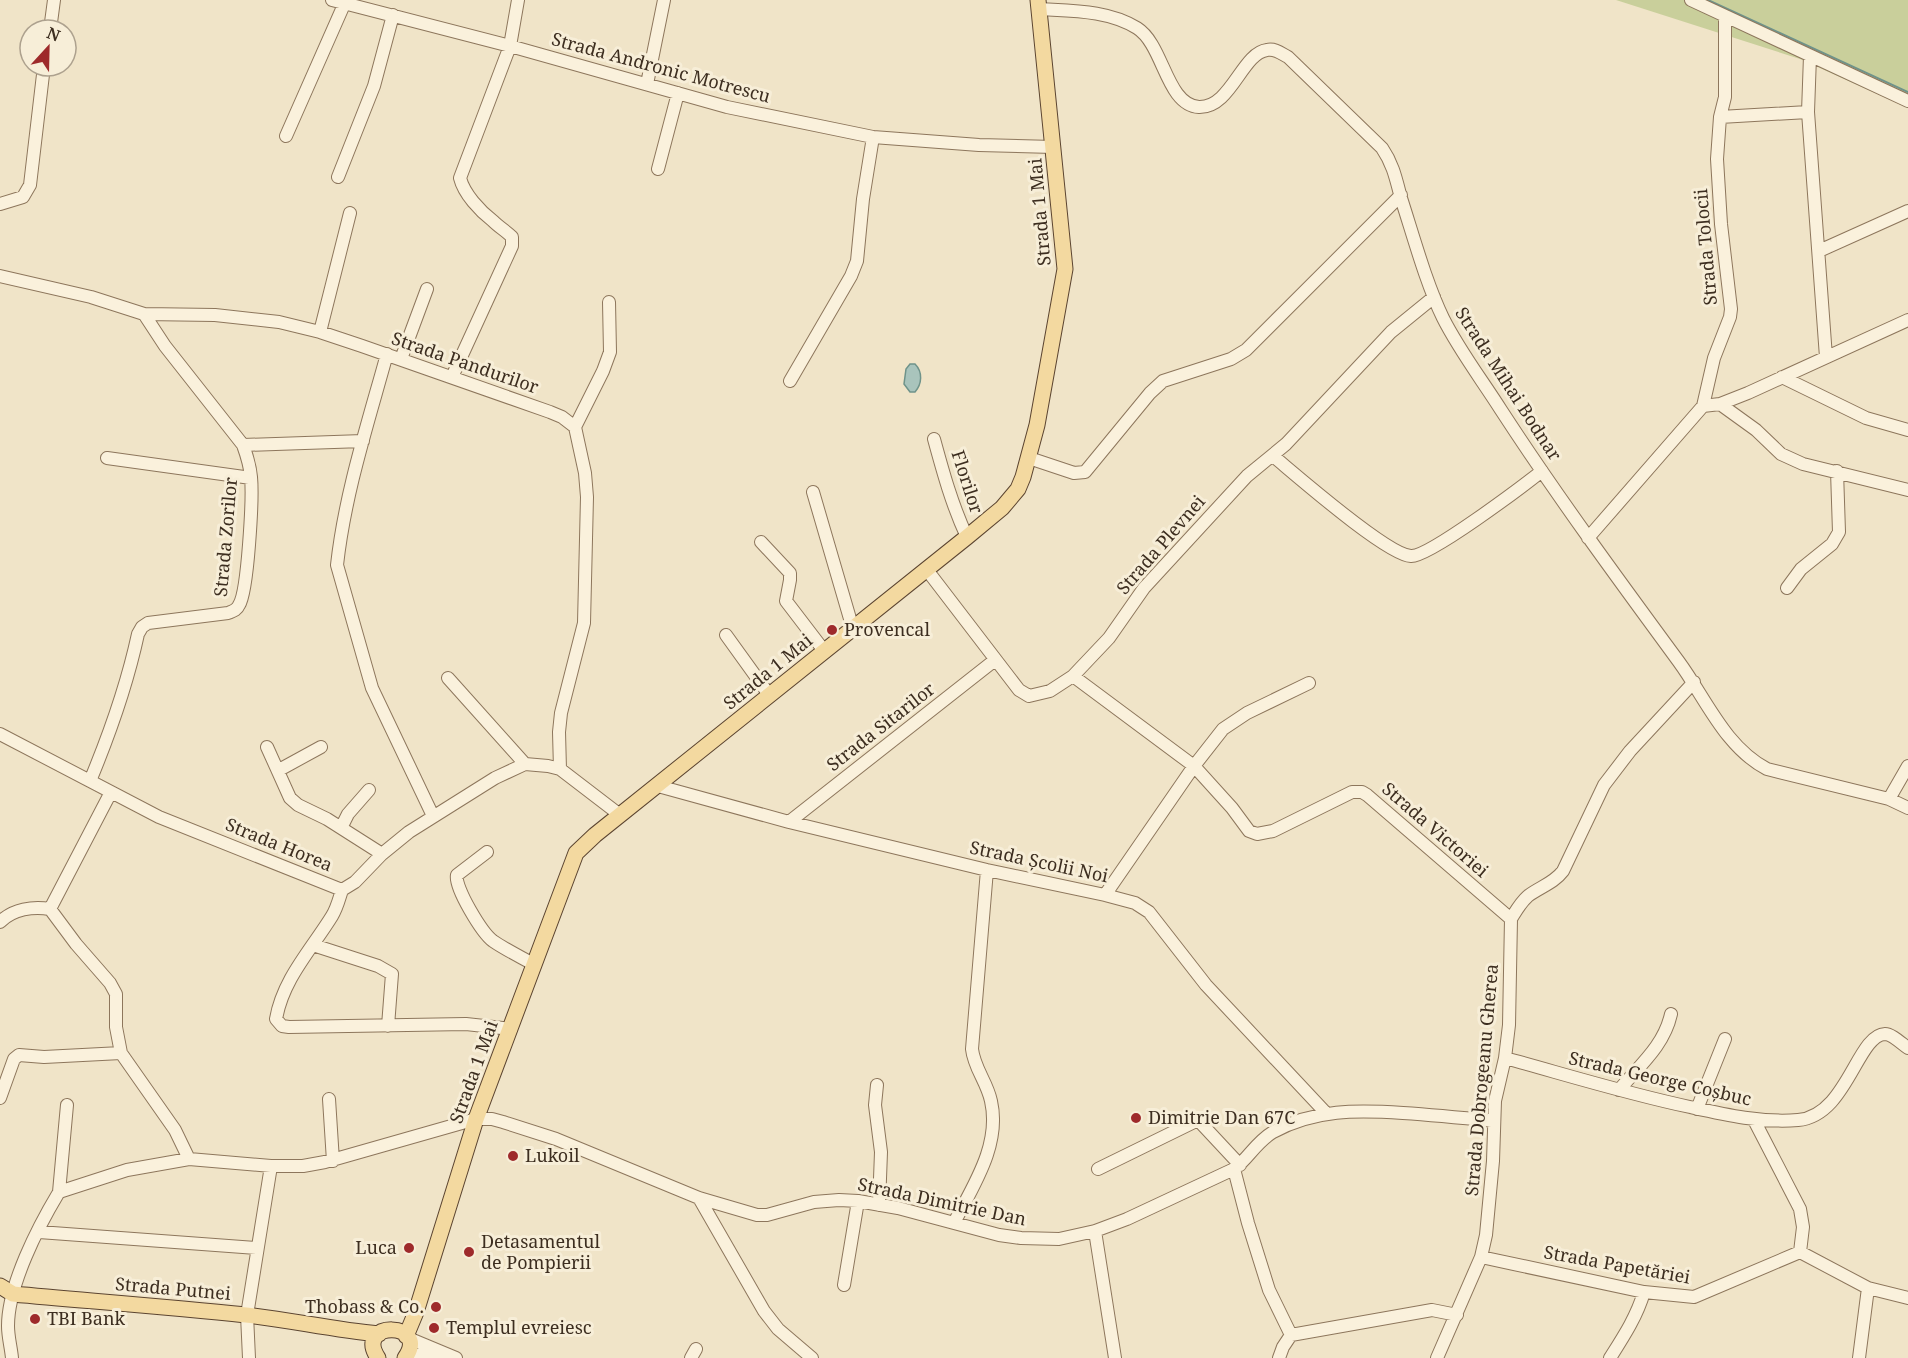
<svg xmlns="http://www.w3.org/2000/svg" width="1908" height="1358" font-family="'Noto Serif',serif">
<rect width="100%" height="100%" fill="#f0e4c8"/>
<path fill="#c9cf9b" d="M1616 0H1908V108L1800 59Z"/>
<path fill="#a9c4bc" stroke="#6f938a" stroke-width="1.5" d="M910 364H915C923 372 922 384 915 392H910L904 384 906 369Z"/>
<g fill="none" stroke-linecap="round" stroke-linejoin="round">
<path stroke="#6f938a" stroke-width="2" d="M1708 0 1908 92"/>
<g stroke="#8d765c" stroke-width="14">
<path id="minor" d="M332 0 510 46 727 107 873 137 979 145 1054 147
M1691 0 1908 101
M1039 9C1072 11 1108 10 1137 28 1164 45 1166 105 1199 107 1231 108 1242 53 1267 50 1275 48 1282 54 1288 57L1382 148C1393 164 1396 179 1401 198 1413 235 1426 283 1443 318 1459 350 1482 380 1501 410 1557 496 1618 579 1679 662 1706 699 1725 747 1767 769L1889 799 1908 808
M50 30 54 0
M1810 56 1808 112 1826 357
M647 84 664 0
M1720 117 1808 112
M286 136 346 0
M658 169 678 93
M338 177 374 86 393 15
M0 204 23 197 30 185 44 66
M1819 251 1908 211
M0 276 91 297 144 314 215 315 279 322 320 332 362 346 550 412 562 417 575 427 585 473 587 497 584 623 561 713 559 732 560 769
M320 332 350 213
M387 354C368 423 345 493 337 565L372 688 433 816
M401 359 427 289
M452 377 512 246V237C506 231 499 227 493 221 480 211 464 194 460 178L510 46 518 0
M1782 377 1866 418 1908 430
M790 381 851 276 857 261 863 199 873 137
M1720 404 1756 430 1781 454 1803 464 1908 490
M1703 406 1720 404 1748 393 1908 320
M575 427 603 371 610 352 609 302
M934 439C943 472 952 505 967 537
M243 445 363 441
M1273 456C1296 475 1387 555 1411 556 1429 557 1523 486 1542 471
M107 458 251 478
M1029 458 1074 473 1085 472 1150 393 1163 381 1231 359 1246 350 1401 195
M813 492 853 629
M1588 538 1703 406 1714 358 1730 317 1731 309 1721 224 1717 159 1720 117 1725 97V16
M761 542 790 573V580L786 601 825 652
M927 570 1019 690 1029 696 1050 691 1073 676 1109 638 1144 588 1247 476 1286 444 1391 332 1434 297
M1787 588 1801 569 1832 544 1839 532 1837 471
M726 635 770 696
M1073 676 1194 766 1232 808 1249 831 1257 834 1273 831 1352 792H1362L1367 795 1511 919
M448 678 525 764
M0 734 159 817 342 890 355 882 382 854 409 832 495 778 525 764 548 766 560 769 620 815
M267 747 290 798 298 805 327 819 382 854
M279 770 321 747
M90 781C110 733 127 685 138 634L142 627 148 623 228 613C233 611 237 610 239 605 248 591 253 497 251 477 250 465 247 456 243 445L165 346 144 314
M658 786 789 822 987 870 1105 895 1135 903 1149 912 1206 985 1326 1113
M111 792 50 909 76 944 110 983 116 994V1027L121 1053 175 1130 189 1159
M1889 799 1908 766
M789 822 995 660
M341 828 348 814 369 790
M487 852 457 875C454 887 482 933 493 941 506 950 521 957 535 965
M342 890C339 899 337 908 332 916 311 950 283 979 276 1019L282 1026 289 1027 466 1024 511 1029
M1105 895 1194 766 1223 729 1247 713 1309 683
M0 922C13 909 33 906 50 909
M313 945 378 966 392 974 388 1026
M1505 1058C1567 1075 1628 1094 1690 1107 1726 1115 1761 1123 1798 1120 1847 1116 1857 1035 1885 1034 1892 1034 1902 1044 1908 1048
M877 1085 875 1105 881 1152 879 1205
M1619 1090C1639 1066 1664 1046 1671 1014
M0 1098 14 1059 19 1055 44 1057 121 1053
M329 1099 333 1161
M1697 1109 1725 1039
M1754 1120 1800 1209 1803 1227 1800 1252
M1098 1169 1198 1120 1240 1165
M1234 1169 1248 1223 1269 1290 1291 1335 1432 1310 1457 1315
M59 1192 67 1105
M699 1198 764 1311 778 1329 812 1358
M954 1223C973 1186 1001 1145 991 1101 987 1082 974 1068 972 1049L987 870
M1095 1231 1115 1358
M39 1232 257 1248
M1481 1257 1644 1292 1694 1297 1800 1252 1868 1288 1908 1298
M844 1285 858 1201
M408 1338 456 1358
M408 1355H440
M12 1358C11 1347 8 1337 8 1326 8 1285 38 1227 59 1192L127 1170 189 1159 271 1166H303L325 1162 476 1119H492L503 1122 556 1139 699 1198 757 1215H767L814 1202 839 1200 858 1201 898 1208 999 1235 1021 1238 1059 1239 1095 1231 1127 1219 1234 1169C1249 1158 1255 1143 1273 1132 1315 1109 1357 1110 1403 1113 1433 1115 1464 1118 1494 1121
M249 1358 247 1315 271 1166
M691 1358 696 1349
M1279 1358 1283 1347 1291 1335
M1437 1358 1481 1257 1486 1235 1493 1161 1495 1101 1505 1058 1509 1025 1511 919C1516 911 1520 903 1528 896 1540 887 1554 883 1563 871L1604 785 1630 751 1694 682
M1610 1358C1624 1336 1637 1316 1644 1292
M1859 1358 1868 1288"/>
</g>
<g stroke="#5b4430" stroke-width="17">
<path id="major" d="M0 1286 13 1294C90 1301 169 1307 246 1315 291 1320 334 1330 379 1334
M406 1336 416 1312 476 1119 576 853 595 835 967 537 1002 508 1018 489 1023 477 1037 425 1065 269 1038 0
M378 1358C353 1320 431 1321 405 1358"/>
</g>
<use href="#minor" stroke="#faf1dc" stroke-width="12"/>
<use href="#major" stroke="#f3d9a0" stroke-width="15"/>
</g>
<g fill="#9e2a2b" stroke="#f7eed8" stroke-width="2">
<circle cx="832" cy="630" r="6"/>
<circle cx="1136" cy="1118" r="6"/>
<circle cx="513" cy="1156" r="6"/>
<circle cx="409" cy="1248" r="6"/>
<circle cx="469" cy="1252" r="6"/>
<circle cx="436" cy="1307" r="6"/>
<circle cx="35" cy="1319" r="6"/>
<circle cx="434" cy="1328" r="6"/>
</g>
<g text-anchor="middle" stroke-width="6" stroke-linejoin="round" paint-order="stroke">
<g font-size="18" fill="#3d2e20" stroke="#f7eed8">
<text transform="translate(661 68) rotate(15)" y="6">Strada Andronic Motrescu</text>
<text transform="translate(1040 212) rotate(-95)" y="6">Strada 1 Mai</text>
<text transform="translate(1706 247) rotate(-95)" y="6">Strada Tolocii</text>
<text transform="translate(465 363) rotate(19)" y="6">Strada Pandurilor</text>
<text transform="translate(1508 384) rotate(57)" y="6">Strada Mihai Bodnar</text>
<text transform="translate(967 482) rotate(72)" y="6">Florilor</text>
<text transform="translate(226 537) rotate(-85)" y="6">Strada Zorilor</text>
<text transform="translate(1161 545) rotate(-49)" y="6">Strada Plevnei</text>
<text transform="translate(768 672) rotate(-39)" y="6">Strada 1 Mai</text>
<text transform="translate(881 727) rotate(-38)" y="6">Strada Sitarilor</text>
<text transform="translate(1435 830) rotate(41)" y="6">Strada Victoriei</text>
<text transform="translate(279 845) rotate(22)" y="6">Strada Horea</text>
<text transform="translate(1039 862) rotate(12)" y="6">Strada Școlii Noi</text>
<text transform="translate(474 1072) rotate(-70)" y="6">Strada 1 Mai</text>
<text transform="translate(1660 1079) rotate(13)" y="6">Strada George Coșbuc</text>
<text transform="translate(1482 1080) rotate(-85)" y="6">Strada Dobrogeanu Gherea</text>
<text transform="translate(942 1202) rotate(12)" y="6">Strada Dimitrie Dan</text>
<text transform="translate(1617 1265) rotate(10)" y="6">Strada Papetăriei</text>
<text transform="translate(173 1289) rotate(5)" y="6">Strada Putnei</text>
</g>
<g font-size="18" fill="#3d2e20" stroke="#f7eed8" text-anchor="start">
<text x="844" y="636">Provencal</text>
<text x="1148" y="1124">Dimitrie Dan 67C</text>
<text x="525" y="1162">Lukoil</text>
<text x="481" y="1248">Detasamentul<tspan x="481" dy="21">de Pompierii</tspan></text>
<text x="397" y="1254" text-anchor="end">Luca</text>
<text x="424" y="1313" text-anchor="end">Thobass &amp; Co.</text>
<text x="47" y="1325">TBI Bank</text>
<text x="446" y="1334">Templul evreiesc</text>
</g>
</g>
<g transform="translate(48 48) rotate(22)"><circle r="28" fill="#f7eed8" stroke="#ada18e" stroke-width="1.5"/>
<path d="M0-4.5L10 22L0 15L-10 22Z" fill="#9e2a2b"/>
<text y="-9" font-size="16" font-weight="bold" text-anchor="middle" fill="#3d2e20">N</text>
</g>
</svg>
